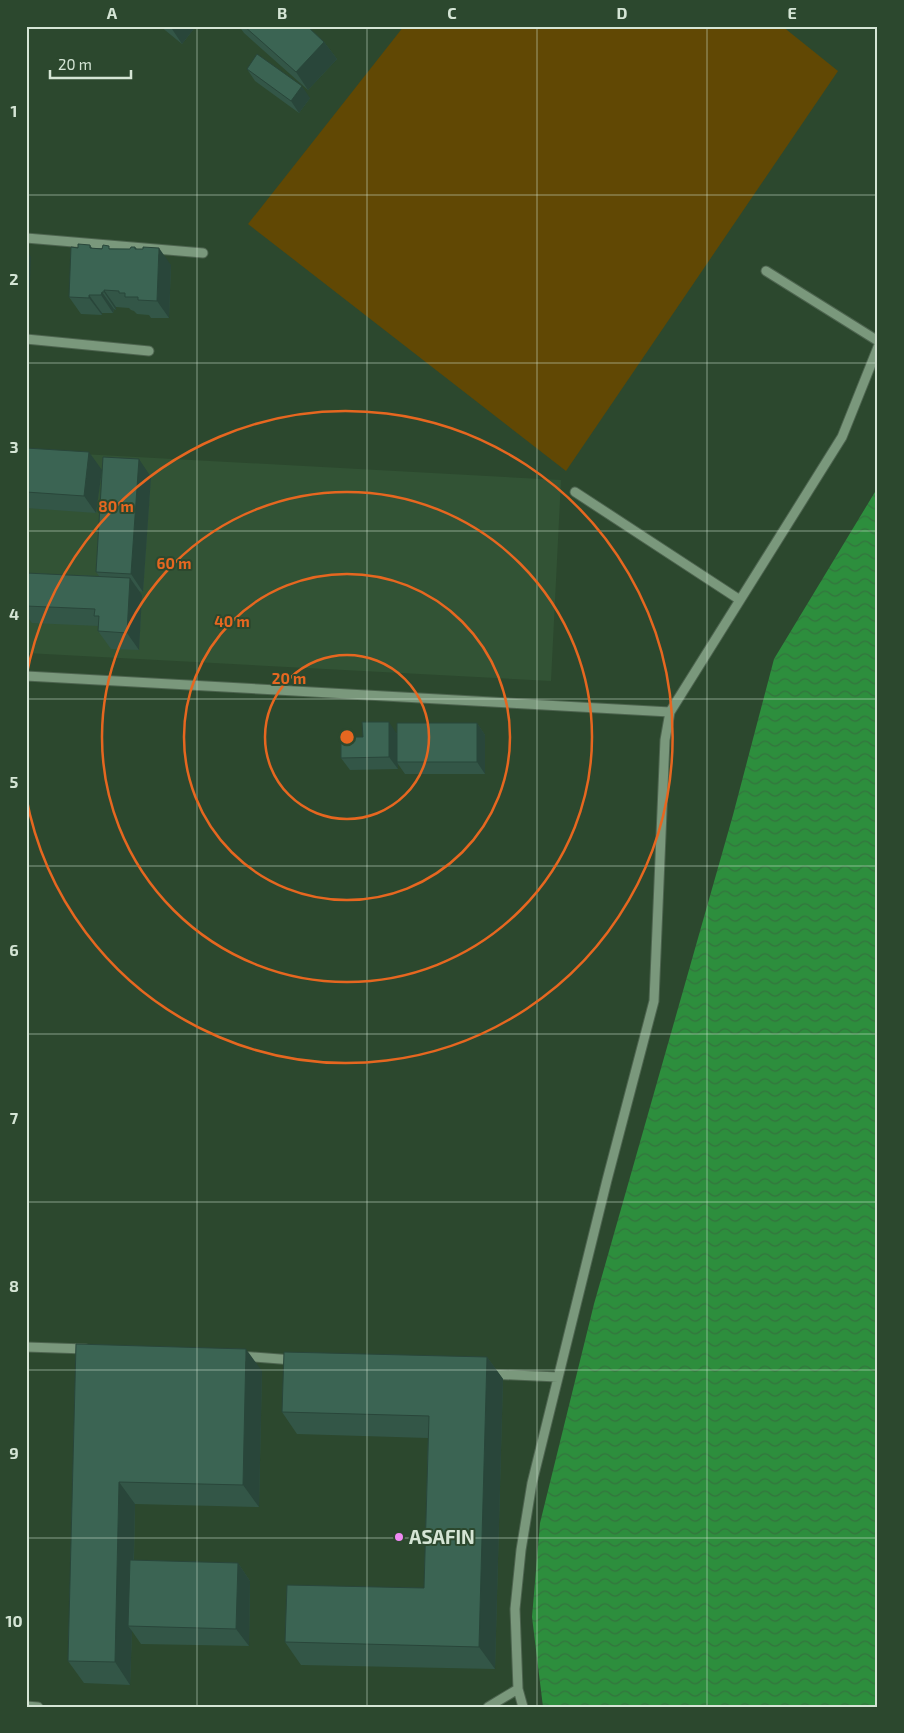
<svg xmlns="http://www.w3.org/2000/svg" width="904" height="1733" font-family="'Exo 2',sans-serif">
<defs>
<pattern id="water-waves" width="16" height="10" patternUnits="userSpaceOnUse" patternTransform="scale(1.25)"><rect width="16" height="10" fill="#2d8e3d"/><path d="M0 5q4-4 8 0t8 0" fill="none" stroke="#34743e"/></pattern>
</defs>
<rect width="100%" height="100%" fill="#2c482e"/>
<path fill="#325335" d="M26 451 561 480 551 681 26 653Z"/>
<path fill="#614804" d="M404 26H782L838 71 566 471 248 224Z"/>
<path fill="url(#water-waves)" d="M878 487V1707H543L532 1617 540 1523 594 1304 733 815 774 659Z"/>
<g fill="none" stroke-linecap="round" stroke-linejoin="round">
<g stroke="#4d644f" stroke-width="11">
<path id="minor" d="M26 238 203 253
M766 271 878 341
M26 339 149 351
M575 492 740 600
M26 676 670 712
M26 1347 86 1349
M241 1356 293 1360
M488 1374 558 1377
M26 1706 38 1707
M488 1707 518 1689
M523 1707 518 1689 515 1609 521 1550 532 1483 607 1180 654 1001 665 740 670 712 842 437 878 347"/>
</g>
<use href="#minor" stroke="#7a987c" stroke-width="9"/>
</g>
<path fill="#335647" d="M160 26H196L182 44Z
M239 26H307L324 42 337 59 308 90 244 33Z
M247 69 310 98 299 113 255 81Z
M90 245 92 248 130 249 135 247 137 249 171 265 169 318H151L149 315 137 314 134 311 131 310 129 308 116 307V310L114 309 113 313H102V315L81 314 69 297 78 248Z
M26 448 102 470 96 513 26 508Z
M151 477 143 592 139 591 142 595 139 650 111 649 98 631 99 626 32 623 26 615V573L99 576 96 572Z
M477 723 485 735V774H405L398 764V769L350 770 341 758 363 737 397 733Z
M76 1344 262 1371 259 1507 135 1504 134 1560 238 1563 250 1581 249 1646 141 1644 132 1631 130 1685 84 1683 68 1661Z
M487 1357 503 1379 495 1669 301 1665 285 1642 424 1588 428 1438 297 1434 282 1412Z"/>
<path fill="#29463a" d="M170 26H196L182 44Z
M324 42 337 59 308 90 296 72Z
M302 86 310 98 299 113 291 101Z
M159 248 171 265 169 318 157 301Z
M26 250 31 257 29 309 26 305Z
M104 290 116 307V310L104 292Z
M102 292 114 309 113 313 101 295Z
M89 295 102 313V315L89 298Z
M89 452 102 470 96 513 84 496Z
M139 459 151 477 143 592 131 574Z
M130 578 142 595 139 650 127 633Z
M389 722 397 734V762L398 764V769L389 757Z
M477 723 485 735V774L477 762Z
M246 1349 262 1371 259 1507 243 1485Z
M487 1357 503 1379 495 1669 479 1647Z
M119 1482 135 1504 132 1626H128L132 1631 130 1685 115 1662Z
M238 1563 250 1581 249 1646 236 1629Z"/>
<path fill="#3b6453" stroke="#29463a" d="M244 26H307L324 42 296 72Z
M257 54 302 86 291 101 247 69Z
M78 244 90 245V248L102 249 103 245 109 246V249H130L131 247H135V249H143V247L159 248 157 301 138 300V297H125V293H119V291L104 290V292H102L101 295H89V298L69 297 71 247 78 248Z
M26 448 89 452 84 496 26 492Z
M103 457 139 459 131 574 96 572Z
M26 573 130 578 127 633 98 631 99 616H94L95 609 26 606Z
M362 722H389V757L341 758V737H363Z
M397 723H477V762H397Z
M76 1344 246 1349 243 1485 119 1482 115 1662 68 1661Z
M284 1352 487 1357 479 1647 285 1642 287 1585 424 1588 429 1416 282 1412Z
M130 1560 238 1563 236 1629 128 1626Z"/>
<path fill="none" stroke="#d5e5d5" stroke-width="1" stroke-opacity="0.55" d="M197 26V1707M367 26V1707M537 26V1707M707 26V1707M26 195H878M26 363H878M26 531H878M26 699H878M26 866H878M26 1034H878M26 1202H878M26 1370H878M26 1538H878"/>
<g fill="none" stroke="#e66720" stroke-width="2.5">
<circle cx="347" cy="737" r="82"/>
<circle cx="347" cy="737" r="163"/>
<circle cx="347" cy="737" r="245"/>
<path d="M26 678A326 326 0 1 1 26 796"/>
</g>
<circle fill="#f18af4" stroke="#2c482e" stroke-width="2" cx="399" cy="1537" r="5"/>
<g text-anchor="middle" stroke-width="4" stroke-linejoin="round" paint-order="stroke">
<g font-size="19" font-weight="bold" fill="#d5e5d5" stroke="#2c482e" text-anchor="start">
<text x="409" y="1544">ASAFIN</text>
</g>
</g>
<circle cx="347" cy="737" r="8" fill="#e66720" stroke="#2c482e" stroke-width="2.5"/>
<g font-size="15" text-anchor="middle" font-weight="bold" fill="#e66720" stroke="#2c482e" stroke-width="4" stroke-linejoin="round" paint-order="stroke">
<text x="116" y="512">80 m</text>
<text x="174" y="569">60 m</text>
<text x="232" y="627">40 m</text>
<text x="289" y="684">20 m</text>
</g>
<rect width="904" height="1733" fill="none" stroke="#2c482e" stroke-width="55"/>
<path d="M50 70v8h81v-8" fill="none" stroke="#d5e5d5" stroke-width="2.5"/>
<text x="58" y="70" font-size="15" fill="#d5e5d5" stroke="#2c482e" stroke-width="4" paint-order="stroke">20 m</text>
<rect x="28" y="28" width="848" height="1678" fill="none" stroke="#d5e5d5" stroke-width="2"/>
<g font-size="16" text-anchor="middle" font-weight="bold" fill="#d5e5d5">
<text x="112" y="19">A</text>
<text x="282" y="19">B</text>
<text x="452" y="19">C</text>
<text x="622" y="19">D</text>
<text x="792" y="19">E</text>
<text x="14" y="117">1</text>
<text x="14" y="285">2</text>
<text x="14" y="453">3</text>
<text x="14" y="620">4</text>
<text x="14" y="788">5</text>
<text x="14" y="956">6</text>
<text x="14" y="1124">7</text>
<text x="14" y="1292">8</text>
<text x="14" y="1459">9</text>
<text x="14" y="1627">10</text>
</g>
</svg>
